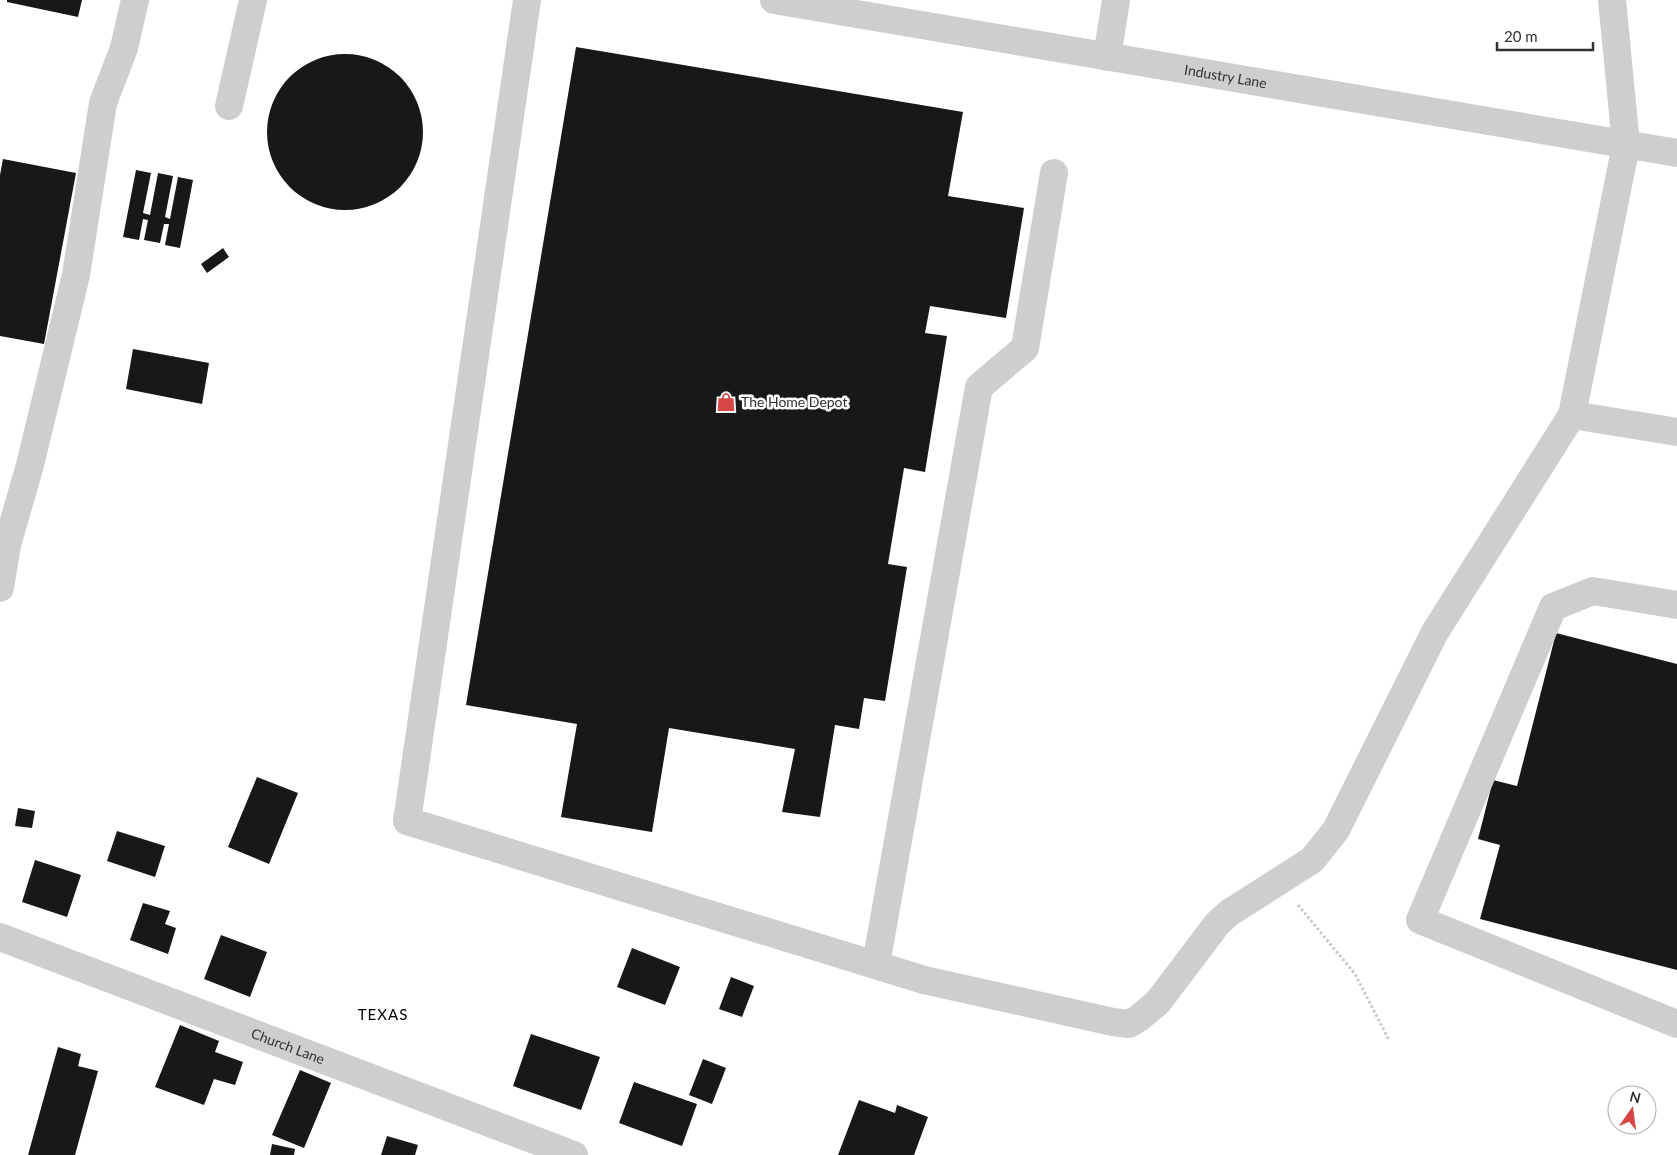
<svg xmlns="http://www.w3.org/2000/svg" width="1677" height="1155" font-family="Lato,sans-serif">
<rect width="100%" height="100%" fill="#fff"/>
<path fill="#181818" d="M7 0H82L78 17 7 2Z
M576 47 963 112 948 196 1024 208 1006 318 930 306 925 333 947 336 925 472 904 468 888 564 907 567 885 701 864 698 859 729 835 725 820 817 782 812 795 749 669 728 652 832 561 817 577 724 466 705Z
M267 132a78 78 0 1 1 156 0a78 78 0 1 1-156 0Z
M3 159 76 173 44 344 0 336V175Z
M136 170 151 173 143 213 150 215 158 173 173 176 165 217 170 219 178 177 193 180 180 248 165 245 169 224H164L160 243 144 240 148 220 143 219 139 240 123 237Z
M223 248 229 257 207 273 201 264Z
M133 349 209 363 202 404 126 389Z
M1556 633 1677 664V970L1480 919 1500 845 1478 839 1493 780 1517 786Z
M257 777 298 793 269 864 228 847Z
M18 808 35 811 32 828 15 826Z
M117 831 165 846 155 877 107 861Z
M35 860 81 875 67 917 22 902Z
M143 903 170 911 165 924 176 928 168 954 130 940Z
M221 935 267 952 250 997 204 979Z
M632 948 680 967 665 1005 617 987Z
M731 977 754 986 742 1017 719 1009Z
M180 1025 219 1041 215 1052 243 1062 235 1085 214 1079 204 1105 155 1087Z
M531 1034 600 1057 581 1110 513 1086Z
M58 1047 81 1054 78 1066 98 1071 75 1155H28Z
M703 1059 726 1068 712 1104 689 1095Z
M300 1070 331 1083 304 1148 272 1135Z
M634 1082 697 1104 682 1146 619 1123Z
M859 1100 895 1113 897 1105 928 1117 914 1155H838Z
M387 1136 418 1145 415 1155H381Z
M272 1144 295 1149 294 1155H270Z"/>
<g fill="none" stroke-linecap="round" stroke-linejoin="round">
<path stroke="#c8c8c8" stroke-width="3" stroke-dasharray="2.5 2.5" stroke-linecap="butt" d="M1298 905 1355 974 1389 1040"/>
<g stroke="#cecece" stroke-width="28">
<path d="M527 0 407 821 924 980 1113 1022 1129 1024 1139 1018 1158 1002 1217 924 1229 913 1312 860 1336 830 1435 632 1572 415 1626 145 1612 0"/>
<path id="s1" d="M774 0 1677 153"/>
<path d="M1107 57 1116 0"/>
<path d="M229 106 253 0"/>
<path d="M1572 415 1677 432"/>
<path d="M0 588 7 545 30 465 76 275 103 103 124 48 135 0"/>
<path d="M1677 605 1593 591 1553 607 1420 920 1677 1024"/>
<path id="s2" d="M0 937 574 1155"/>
<path d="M876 964 979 387 1025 348 1054 173"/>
</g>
</g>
<defs>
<g id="shop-bare" transform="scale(1.5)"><path d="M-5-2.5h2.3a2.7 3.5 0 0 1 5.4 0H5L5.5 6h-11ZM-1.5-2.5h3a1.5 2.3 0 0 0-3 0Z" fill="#d64647" stroke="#fff" stroke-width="2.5" paint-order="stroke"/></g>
</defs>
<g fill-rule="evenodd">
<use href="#shop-bare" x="726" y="402"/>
</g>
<g text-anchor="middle" stroke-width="5" stroke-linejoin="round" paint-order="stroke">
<g font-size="14" fill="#313131" stroke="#fff">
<text dy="5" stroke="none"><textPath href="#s1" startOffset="458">Industry Lane</textPath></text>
<text dy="5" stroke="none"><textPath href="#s2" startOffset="308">Church Lane</textPath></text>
</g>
<g font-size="14" fill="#313131" stroke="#fff" text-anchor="start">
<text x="741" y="407">The Home Depot</text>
</g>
<g font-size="15" letter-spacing="1" fill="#000" stroke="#fff">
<text x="383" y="1020">TEXAS</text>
</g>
</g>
<g transform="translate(1632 1110) rotate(14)"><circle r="24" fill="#ffffff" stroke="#adadad"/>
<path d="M0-4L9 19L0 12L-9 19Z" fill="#d64647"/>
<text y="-8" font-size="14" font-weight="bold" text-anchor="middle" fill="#313131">N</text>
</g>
<path d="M1497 42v8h96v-8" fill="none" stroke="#313131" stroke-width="2.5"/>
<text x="1504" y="42" font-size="15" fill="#313131" stroke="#ffffff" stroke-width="4" paint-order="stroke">20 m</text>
</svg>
